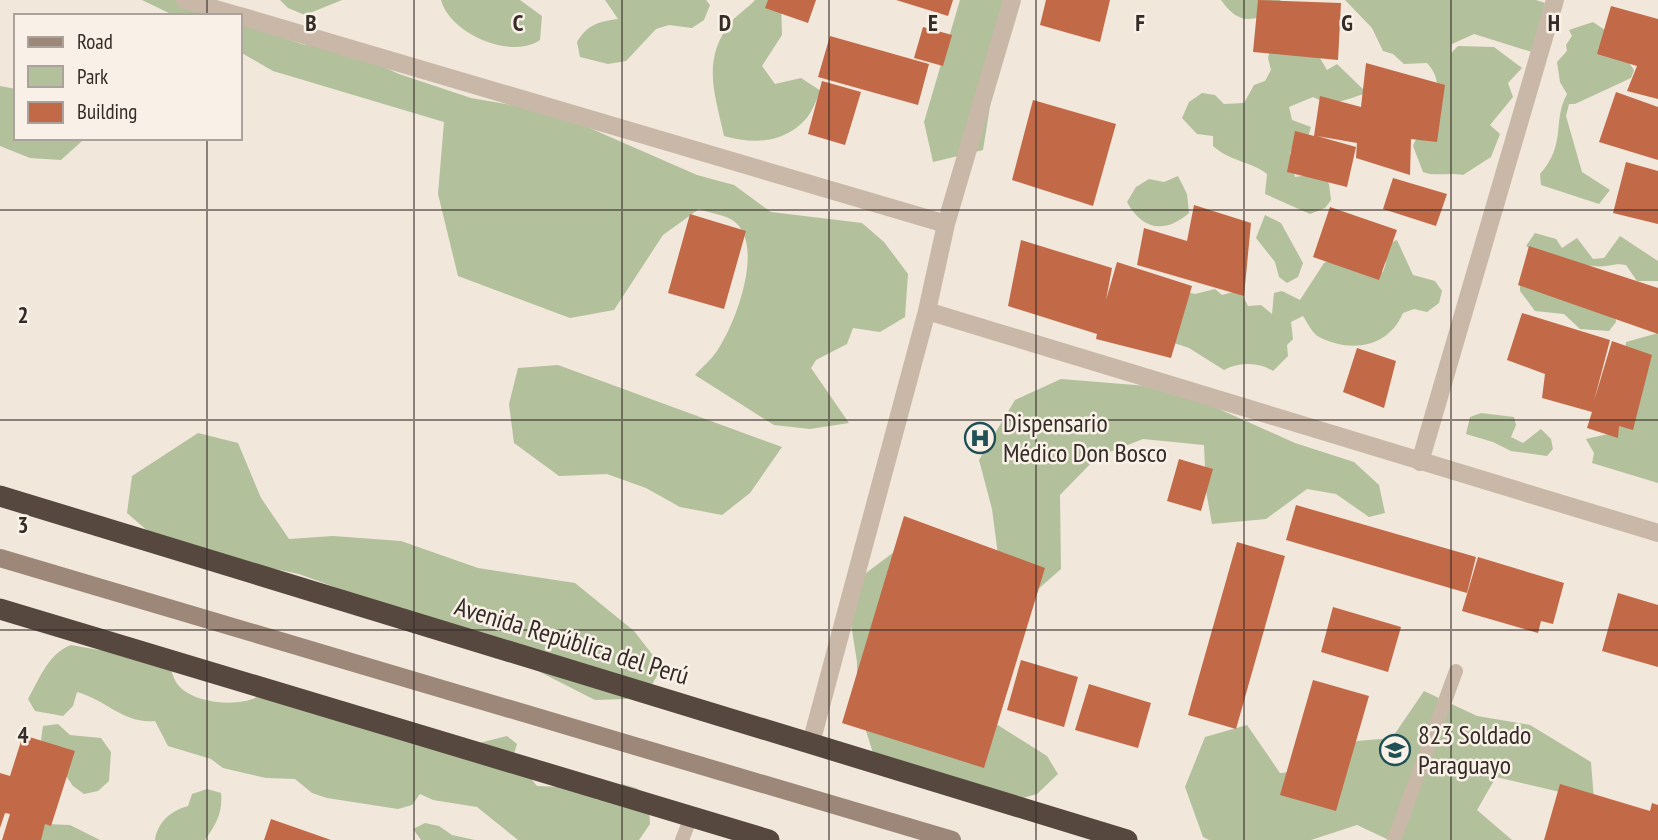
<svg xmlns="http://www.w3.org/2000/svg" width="1658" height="840" font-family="'PT Sans Narrow',sans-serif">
<rect width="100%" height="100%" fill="#f1e7db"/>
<path fill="#b2c09c" d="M142 0H190L222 16H175Z
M280 0H342L305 15 288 8Z
M441 0H520L542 16 540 40C511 60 450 34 441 0Z
M605 0H706L710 5 704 20 692 28 669 25 656 29 626 61 608 64 580 57 577 42C588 24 598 22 618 19Z
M755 0H781L782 35 762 66 775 84 801 78 821 91C816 100 812 113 805 120 782 144 753 144 724 136 715 94 701 60 731 22 738 14 748 8 755 0Z
M960 0H1007L983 150 933 162 924 122Z
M1221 0H1280L1284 7C1256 19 1241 29 1221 0Z
M1345 0H1536L1545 3 1532 52 1474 34 1452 44 1451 53 1458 46 1494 47 1522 68 1508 83 1513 97 1490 125 1500 134 1491 157 1463 175C1448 172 1437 177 1423 172L1413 146C1425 118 1452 90 1427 63L1404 64 1393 54 1383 51 1372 28Z
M1593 22 1608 32 1634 70 1631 78 1575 104H1569L1566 116 1582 172 1610 190 1599 204 1541 185 1540 174C1567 144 1552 121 1567 94L1560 82 1557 62 1567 51 1566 45 1572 36 1569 30Z
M240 23 302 44 355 54 399 74 471 98 553 112 697 175 734 185 771 212 862 223 884 242 908 274 905 317 880 332 853 328 847 344 816 360 811 368 849 423 810 429 774 425 695 375C702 367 711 360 717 351 735 325 765 247 735 222 727 215 709 213 699 209L663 235 614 310 570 318 458 276 438 194 444 122 273 71 240 52Z
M1273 40 1320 58 1327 70 1337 64 1367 93C1346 99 1334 108 1313 97L1289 107 1292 120 1311 127 1308 137 1296 138 1290 153 1295 177 1322 173 1329 184 1331 200 1325 208 1310 214 1265 194 1267 174C1251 161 1231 162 1213 146V136L1197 134 1182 118 1189 102 1202 93 1215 95 1224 104 1244 103 1254 85 1265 81 1271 70 1268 58Z
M0 86 16 89V138L82 141 61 160 30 158 0 146Z
M1178 176 1187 194 1189 213C1165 234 1142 230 1127 202L1136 187 1149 179 1164 182Z
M1265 215 1281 223 1303 263 1298 277 1287 283 1279 277 1275 262 1256 238Z
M1535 233 1556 239 1562 248 1577 238 1593 259 1604 258 1620 236 1658 261V281H1637L1626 265C1616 263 1614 265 1605 266 1590 269 1537 254 1526 246Z
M1397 240 1413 275 1435 281 1442 291 1439 303 1427 312 1414 309 1403 313C1388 348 1351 353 1319 337 1312 333 1307 322 1303 316L1291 322 1293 339 1287 345 1288 356 1273 371C1259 362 1239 362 1224 370L1189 348 1174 343 1182 291 1195 294 1215 289 1222 295 1240 290 1248 306 1261 305 1272 314 1274 293 1282 291 1300 300 1324 263 1340 256 1383 272 1386 263 1383 252 1388 244Z
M1520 283 1614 306 1616 322 1609 331 1580 329 1564 314 1535 311 1520 291Z
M1658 333V483L1592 463 1594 453 1586 439 1608 434 1619 426 1626 342Z
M558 365 782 447 750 493 722 515 680 507 646 488 607 474 559 476 514 443 509 404 518 368Z
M1061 379 1172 388 1295 443 1354 462 1379 485 1385 513 1369 517 1336 494 1307 489 1266 519 1212 524 1206 491 1204 445 1143 439 1097 457 1060 495 1061 569 1020 605 1000 570 992 509 979 460 1015 400Z
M1481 413 1514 417 1516 425 1511 437 1523 443 1541 429 1551 439 1553 449 1547 456 1511 451 1493 442 1466 434 1470 417Z
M198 433 238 443 261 498 289 539 333 536 401 541 478 568 575 583 634 631 662 667 650 688 626 699 595 700 473 638 299 574 206 555 157 539 127 513 132 476Z
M894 552 985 717 1047 756 1058 774 1037 794 1005 803 873 753 857 702V662L850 617 862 576Z
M71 645 99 650 113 646 168 660C171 668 173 680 179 686 195 704 238 707 257 697L479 743 507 736 517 744 513 757 537 786 591 788 597 800 622 784 636 788 648 795 650 824 639 840H518L477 807 433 800 420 794 412 805 398 809 327 798 312 793 295 779 266 778 223 768 211 759 168 746 155 721C124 724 106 700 77 692L73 706 63 716 35 711 28 699C40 678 48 654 71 645Z
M1424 691 1477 716 1530 725 1591 762 1594 800 1496 777 1477 810 1512 840H1389L1357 825 1311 840H1209L1203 837 1185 787 1205 737 1247 725 1280 773 1313 770 1357 741 1392 738Z
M58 724 70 735 101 738 111 752 109 781 98 791 84 794 73 786 41 740 43 726Z
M207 789 221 793C223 813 216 824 205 840H155C158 821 171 811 188 806L192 794Z
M425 823 439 826 452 835 475 840H421L413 829Z
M45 824 70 825 100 840H31Z"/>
<path fill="#c26948" d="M768 0H816L808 23 765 8Z
M896 0H953L948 16Z
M1046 0H1110L1100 42 1040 25Z
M1258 0 1341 3 1338 60 1253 52Z
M1611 6 1658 19V99L1627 91 1637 66 1597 54Z
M923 27 952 35 943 66 914 58Z
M830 36 929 64 918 105 818 77Z
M1366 63 1445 85 1437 142 1411 139 1410 175 1356 158 1357 143 1317 136 1356 147 1347 187 1287 172 1295 131 1314 136 1320 96 1361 107Z
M822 81 861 92 845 145 808 134Z
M1616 92 1658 107V160L1599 142Z
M1033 100 1116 124 1093 206 1012 180Z
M1626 162 1658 171V224L1613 213Z
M1393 178 1447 194 1436 226 1383 209Z
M1194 205 1251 223 1244 296 1137 265 1144 228 1187 241Z
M1330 207 1397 230 1379 280 1313 257Z
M690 214 746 231 724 309 668 293Z
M1021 240 1112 268 1106 300 1117 262 1192 286 1171 358 1096 339 1097 334 1008 306Z
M1529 246 1658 288V334L1518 285Z
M1522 313 1610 340 1594 401 1612 341 1652 355 1633 430 1619 426 1618 438 1587 428 1592 412 1542 398 1545 374 1507 360Z
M1357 348 1396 361 1384 408 1343 392Z
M1179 459 1213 469 1201 511 1167 501Z
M1296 505 1476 557 1467 593 1286 540Z
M904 516 1045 568 984 768 842 723Z
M1237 542 1285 556 1236 729 1188 715Z
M1478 557 1564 583 1553 624 1541 621 1538 633 1462 611Z
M1618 593 1658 605V667L1602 651Z
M1333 607 1401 627 1388 672 1321 652Z
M1021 660 1078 677 1064 727 1007 710Z
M1313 680 1369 696 1336 811 1280 795Z
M1089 684 1151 703 1138 748 1075 730Z
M23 735 75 751 51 826 45 824 41 840H2L10 814 5 813 0 828V773L10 776Z
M1560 784 1650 811 1652 803 1658 805V840H1544Z
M271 819 331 840H264Z"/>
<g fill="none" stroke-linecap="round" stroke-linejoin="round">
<path stroke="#c9b8a7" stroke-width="14" d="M682 840 691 817
M1394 840 1456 671"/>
<path stroke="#c9b8a7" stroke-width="18" d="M185 0 239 16
M240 16 946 224
M927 311 1658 533
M1420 462 1555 0
M811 743 927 311 946 224 1012 0"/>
<path stroke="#9c8779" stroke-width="18" d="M0 558 952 840"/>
<path stroke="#56473f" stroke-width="21" d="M0 496 1127 840
M0 609 769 840"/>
</g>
<path fill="none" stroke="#352c28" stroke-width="2" stroke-opacity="0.55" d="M207 0V16M414 0V840M622 0V840M829 0V840M1036 0V840M1244 0V840M1451 0V840M207 138V840M0 210H1658M0 420H1658M0 630H1658"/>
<defs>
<g id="hospital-ring" transform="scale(1.575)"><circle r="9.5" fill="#f9f1e7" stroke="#1e5056" stroke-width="1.5"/><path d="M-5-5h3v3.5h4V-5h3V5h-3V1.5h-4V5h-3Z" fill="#1e5056"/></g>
<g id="school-ring" transform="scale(1.575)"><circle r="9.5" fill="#f9f1e7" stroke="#1e5056" stroke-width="1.5"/><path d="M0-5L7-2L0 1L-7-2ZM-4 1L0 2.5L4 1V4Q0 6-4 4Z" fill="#1e5056"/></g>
</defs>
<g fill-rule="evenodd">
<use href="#hospital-ring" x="980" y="438"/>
<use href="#school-ring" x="1395" y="750"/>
</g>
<g text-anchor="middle" stroke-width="5" stroke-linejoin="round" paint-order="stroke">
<g font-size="26" fill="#352c28" stroke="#f9f1e7" text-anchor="start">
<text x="1003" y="432">Dispensario<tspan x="1003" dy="30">Médico Don Bosco</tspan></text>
<text x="1418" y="744">823 Soldado<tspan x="1418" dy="30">Paraguayo</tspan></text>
</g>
<g font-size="26" fill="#352c28" stroke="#f9f1e7">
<text transform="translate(572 641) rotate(17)" y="9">Avenida República del Perú</text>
</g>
</g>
<g font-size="23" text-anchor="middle" font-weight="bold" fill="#352c28" stroke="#f9f1e7" stroke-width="5" stroke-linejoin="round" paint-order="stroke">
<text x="311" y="31">B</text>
<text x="518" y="31">C</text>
<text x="725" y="31">D</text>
<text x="933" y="31">E</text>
<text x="1140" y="31">F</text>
<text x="1347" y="31">G</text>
<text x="1554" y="31">H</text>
<text x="23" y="323">2</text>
<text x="23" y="533">3</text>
<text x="23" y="743">4</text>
</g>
<rect x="14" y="14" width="228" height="126" fill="#f9f1e7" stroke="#aba29b" stroke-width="2"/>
<rect x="28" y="37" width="35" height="10" fill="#9c8779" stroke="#aba29b" stroke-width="2"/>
<text x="77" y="49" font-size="21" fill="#352c28">Road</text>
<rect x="28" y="66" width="35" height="21" fill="#b2c09c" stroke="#aba29b" stroke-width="2"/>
<text x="77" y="84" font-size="21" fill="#352c28">Park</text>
<rect x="28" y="102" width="35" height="21" fill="#c26948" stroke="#aba29b" stroke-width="2"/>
<text x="77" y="119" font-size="21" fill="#352c28">Building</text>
</svg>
